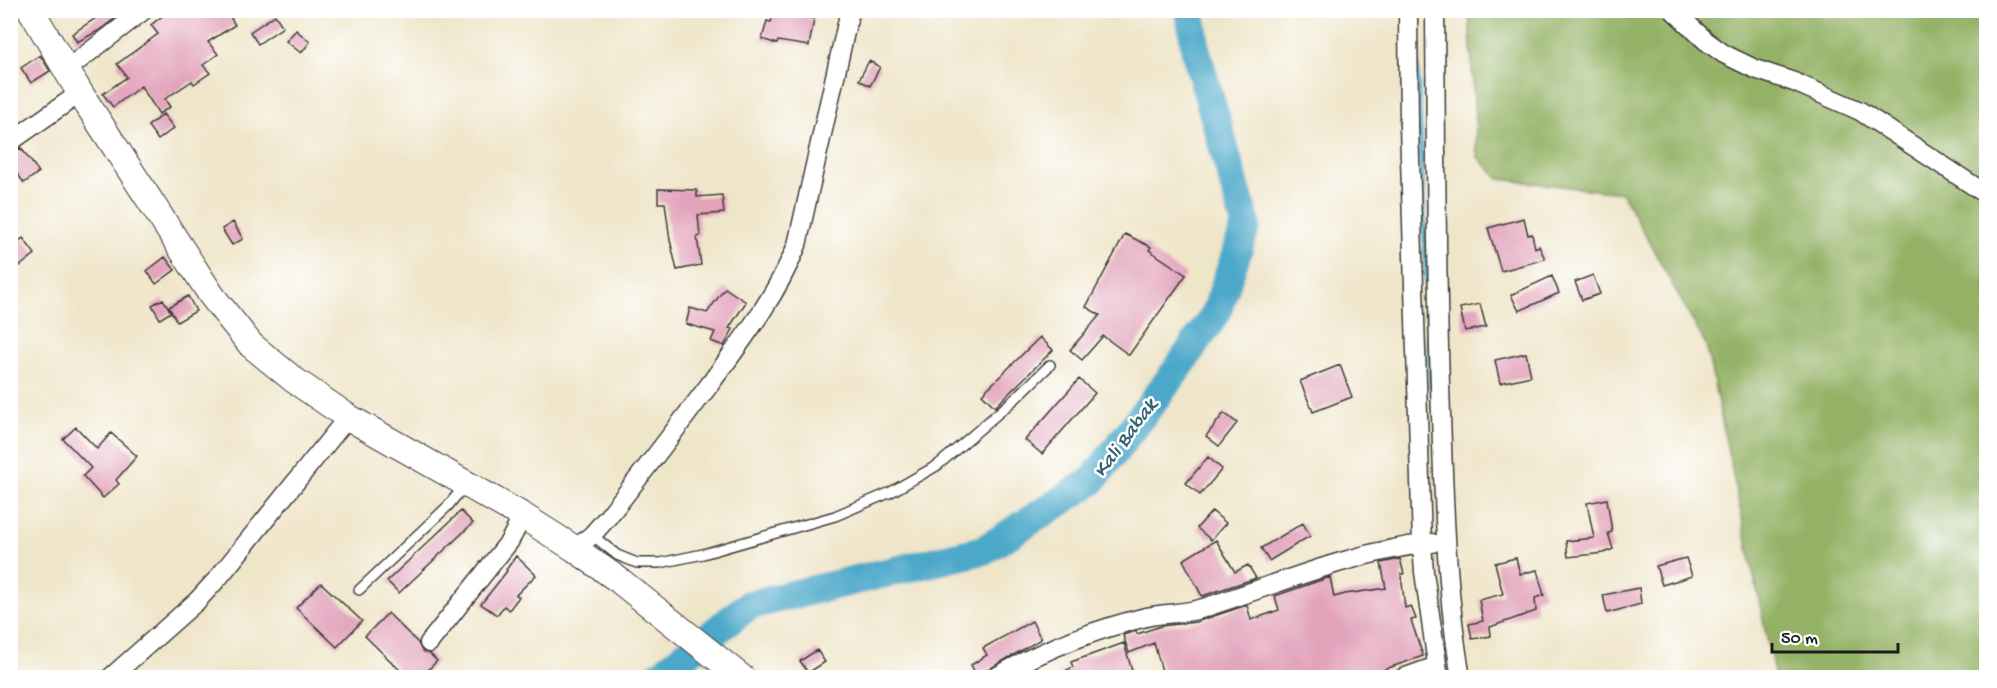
<svg xmlns="http://www.w3.org/2000/svg" width="1997" height="688" font-family="'Gochi Hand',sans-serif">
<rect width="100%" height="100%" fill="#fff"/>
<filter id="ink" filterUnits="userSpaceOnUse"><feTurbulence type="fractalNoise" baseFrequency=".0167" numOctaves="2"/><feDisplacementMap in="SourceGraphic" scale="12" xChannelSelector="R" yChannelSelector="G"/><feConvolveMatrix kernelMatrix="1 2 1 2 8 2 1 2 1" color-interpolation-filters="sRGB"/></filter>
<filter id="wash" filterUnits="userSpaceOnUse"><feTurbulence type="fractalNoise" baseFrequency=".008" numOctaves="4" result="noise"/><feDisplacementMap in="SourceGraphic" scale="24" xChannelSelector="R" yChannelSelector="G"/><feGaussianBlur stdDeviation="1.35" result="paint"/><feColorMatrix in="noise" values="0 0 0 0 0 0 0 0 0 0 0 0 0 0 0 0 0 1.4 0 .05"/><feComposite in="paint" operator="in"/></filter>
<g filter="url(#wash)">
<rect width="100%" height="100%" fill="#efe5c9"/>
<path fill="#94b266" stroke="#586741" stroke-width="1.5" d="M1469 11H1986V677H1775L1706 345 1622 193 1499 179 1477 156Z"/>
<g fill="none" stroke-linecap="round" stroke-linejoin="round">
<path stroke="#4ba8c9" stroke-width="5" d="M1418 10 1417 58 1431 387"/>
<path stroke="#4ba8c9" stroke-width="30" d="M656 678 749 605 984 550 1092 481 1176 371 1216 313 1246 225 1196 52 1190 10"/>
</g>
<g id="blocks">
<path fill="#e2a3bb" d="M108 10H113L117 17 98 31 77 42 72 34Z
M170 10H226L235 25 208 42 218 54 203 65 210 73 194 84 192 81 165 99 170 107 159 114 141 86 113 107 103 94 127 77 117 64 158 34 151 25Z
M775 10H788L814 19 809 46 778 41 777 44 762 39 767 21 771 22Z
M275 15 283 27 258 44 250 32Z
M296 30 310 42 301 53 286 41Z
M40 55 50 71 31 83 21 68Z
M869 61 880 67 870 86 859 80Z
M163 114 174 128 158 140 148 126Z
M21 148 39 172 24 183 10 164V154Z
M658 189 697 190V197L722 195 724 213 698 215 700 236 697 237 701 265 677 270 670 240 665 203H658Z
M1524 218 1528 235 1532 234 1535 248 1539 246 1545 259 1501 271 1488 228Z
M233 222 243 239 232 245 222 229Z
M1125 234 1151 247 1149 250 1186 275 1129 355 1103 336 1082 360 1070 350 1100 315 1086 307Z
M23 238 35 254 20 266 10 255V248Z
M165 257 175 270 156 284 147 271Z
M1593 275 1600 294 1582 300 1575 282Z
M1552 276 1559 293 1519 311 1511 295Z
M725 288 746 302 729 328 733 329 724 346 711 341 715 332 686 324 690 308 707 313Z
M188 296 196 311 177 322 169 307Z
M163 299 171 312 160 319 152 305Z
M1480 304 1486 327 1465 331 1460 308Z
M1040 337 1053 350 995 407 982 394Z
M1526 353 1531 376 1500 383 1495 360Z
M1340 365 1352 397 1313 412 1300 381Z
M1079 379 1095 393 1042 454 1025 440Z
M1224 413 1237 423 1219 446 1206 436Z
M76 427 97 449 111 433 137 456 116 480 119 484 103 498 83 476 91 468 63 439Z
M1208 457 1222 469 1200 495 1186 483Z
M1607 499 1612 532 1608 533 1613 549 1604 553 1568 557 1566 541 1594 538 1587 503Z
M461 511 473 523 399 593 387 581Z
M1212 511 1226 523 1211 540 1197 528Z
M1303 523 1310 536 1269 561 1261 548Z
M1216 540 1235 572 1248 565 1256 578 1202 596 1183 560Z
M516 556 536 575 516 595 519 597 509 610 504 606 497 615 481 604 507 571 506 570Z
M1516 558 1520 574 1537 570 1544 595 1535 598 1536 611 1490 627 1491 636 1472 639 1469 624 1483 621 1479 600 1503 594 1495 563Z
M1686 558 1692 576 1662 585 1656 566Z
M1400 559 1404 574H1401L1405 608 1411 606 1416 619 1411 620 1423 656 1368 675 1369 678H1164L1154 643 1129 653 1123 635 1136 631 1137 634 1161 626 1196 622 1247 605 1251 620 1279 610 1275 596 1330 577 1334 597 1345 594 1386 588 1381 563Z
M321 583 362 621 337 647 296 608Z
M1639 588 1641 604 1607 613 1603 595Z
M388 613 418 643 422 651 430 654 437 661 420 678H408L365 636Z
M1032 621 1041 639 977 676 971 665 987 655 983 648Z
M1124 643 1134 678H1053L1073 667 1071 662Z
M817 650 825 662 808 673 800 661Z"/>
</g>
</g>
<g filter="url(#ink)">
<use href="#blocks" fill-opacity="0" stroke="#3c3a36" stroke-width="1.5"/>
<g fill="none" stroke-linecap="round" stroke-linejoin="round">
<g stroke="#3c3a36" stroke-width="12">
<path id="lane" d="M592 535 617 555 637 563H660L703 554 835 516 891 492 938 465 1017 397 1050 365
M359 590 448 506 464 486"/>
</g>
<g stroke="#3c3a36" stroke-width="21">
<path id="street" d="M1408 10 1409 126 1422 544 1424 572 1439 678
M1435 10C1436 145 1436 280 1441 415 1444 502 1446 591 1461 678
M1673 10 1706 41 1724 54 1755 69 1794 82 1860 111 1986 194
M66 70 144 10
M10 142 80 93
M575 549 592 535 607 518C642 474 676 429 710 384 743 339 776 297 797 245L850 10
M429 643 509 542 523 516
M110 678 197 601 219 577 348 417
M994 678C1042 650 1093 630 1146 617 1164 613 1183 614 1200 609 1276 585 1353 551 1432 543
M1403 678 1437 666"/>
</g>
<g stroke="#3c3a36" stroke-width="28">
<path id="secondary" d="M31 10 80 93 212 296 251 345 294 380 348 417 523 516 575 549 620 581 742 678"/>
</g>
<use href="#lane" stroke="#fff" stroke-width="9"/>
<use href="#street" stroke="#fff" stroke-width="18"/>
<use href="#secondary" stroke="#fff" stroke-width="26"/>
</g>
</g>
<g text-anchor="middle" stroke-width="5" stroke-linejoin="round" paint-order="stroke">
<g font-size="21" font-style="italic" fill="#346272" stroke="#fff">
<text transform="translate(1124 437) rotate(-53)" y="7">Kali Babak</text>
</g>
</g>
<rect width="1997" height="688" fill="none" stroke="#fff" stroke-width="36"/>
<path d="M1772 643v9h126v-9" fill="none" stroke="#1c1c1c" stroke-width="3"/>
<text x="1781" y="643" font-size="18" fill="#1c1c1c" stroke="#ffffff" stroke-width="4.5" paint-order="stroke">50 m</text>
</svg>
